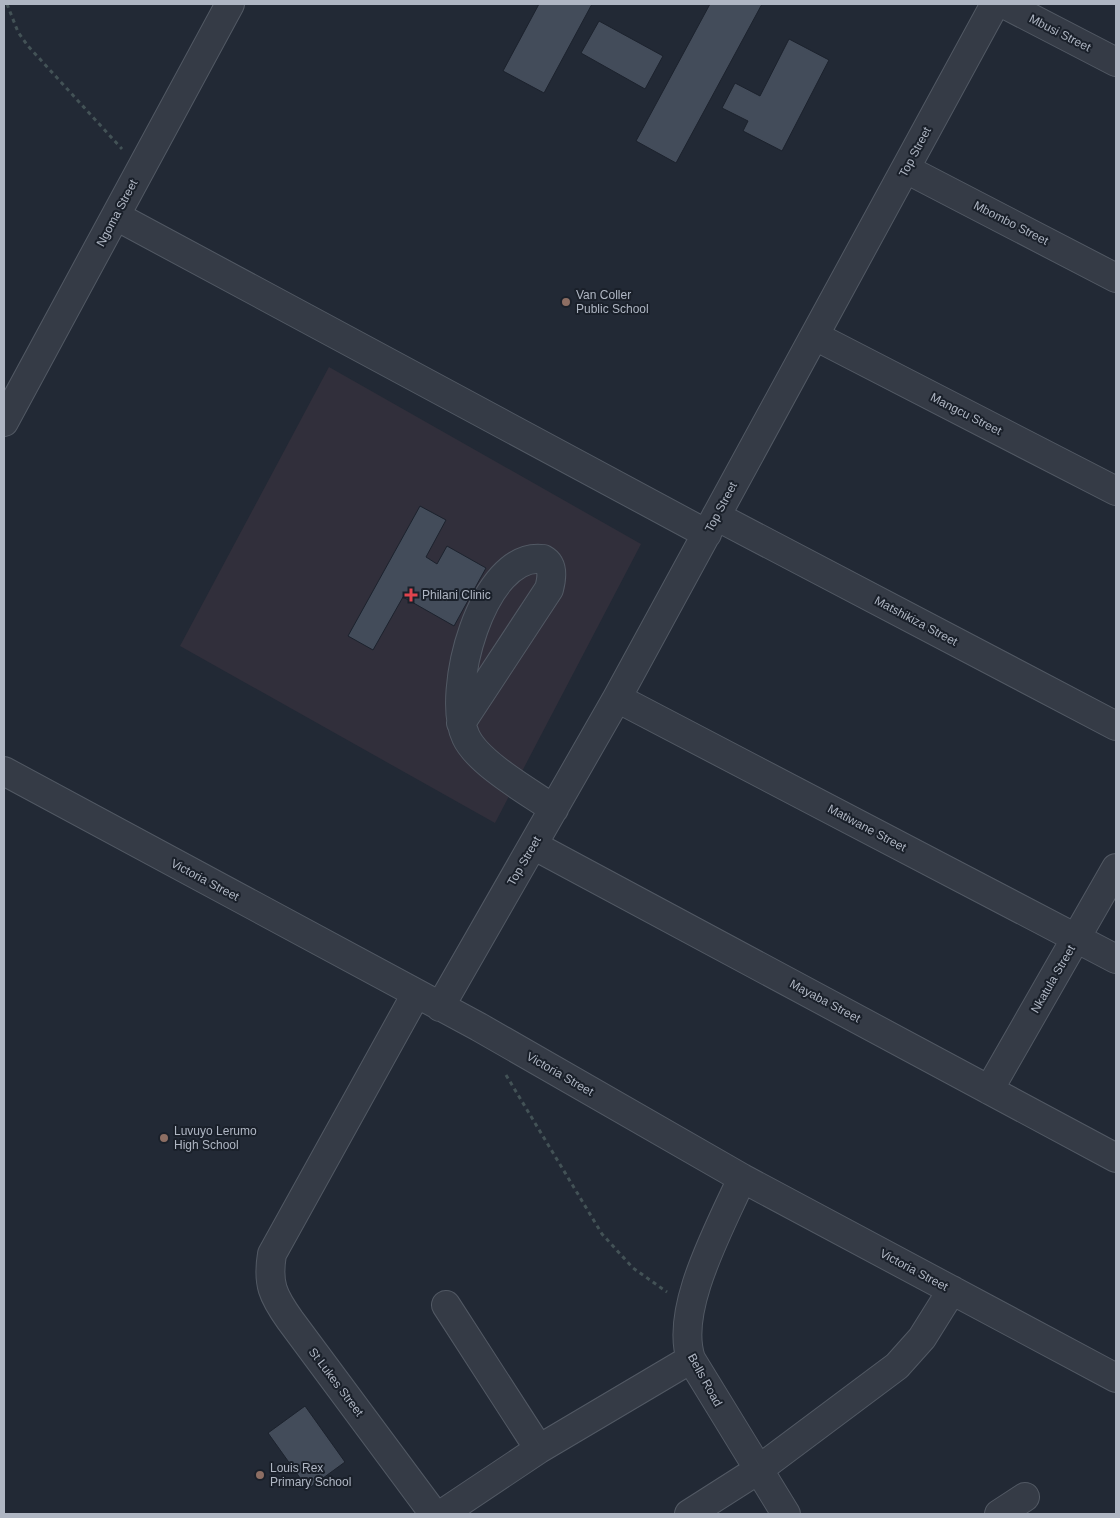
<svg xmlns="http://www.w3.org/2000/svg" width="1120" height="1518" font-family="Helvetica,sans-serif">
<rect width="100%" height="100%" fill="#222935"/>
<path fill="#312f3b" d="M329 367 641 544 495 823 180 646Z"/>
<path fill="#434c5a" stroke="#1c222d" d="M539 4H592L544 93 503 71Z
M710 4H762L676 163 636 141Z
M599 21 663 56 645 89 581 53Z
M789 39 829 60 782 151 743 131 748 121 722 108 735 83 760 96Z
M420 506 446 520 426 557 437 564 447 546 486 568 454 626 403 597 373 650 348 636Z
M305 1406 345 1462 308 1489 268 1433Z"/>
<g fill="none" stroke-linecap="round" stroke-linejoin="round">
<g stroke="#525964" stroke-width="30">
<path id="minor" d="M1004 4 1116 62
M906 169 1116 278
M116 216 707 534
M815 336 1116 491
M4 422 230 4
M716 516 1116 726
M617 698 1116 959
M461 723 549 589C552 578 554 565 543 559 482 551 445 694 466 737 478 763 529 792 554 809
M4 771 479 1027 742 1178 1116 1378
M533 845 1116 1158
M416 994 272 1254C267 1284 273 1296 290 1320L434 1514
M440 1007 617 698 995 4
M989 1090 1116 868
M742 1178C721 1226 674 1309 691 1359L786 1514
M446 1305 539 1449
M442 1514 539 1449 691 1359
M689 1514 758 1470 897 1366 922 1338 952 1290
M999 1514 1025 1497"/>
</g>
<path stroke="#435256" stroke-width="3" stroke-dasharray="4 4" stroke-linecap="butt" d="M7 4 18 32 28 46 122 149
M506 1075 602 1234 633 1268 667 1292"/>
<use href="#minor" stroke="#353b46" stroke-width="28"/>
</g>
<g fill="#8d6e63" stroke="#1a202a" stroke-width="2">
<circle cx="566" cy="302" r="5"/>
<circle cx="164" cy="1138" r="5"/>
<circle cx="260" cy="1475" r="5"/>
</g>
<path fill="#e0444e" stroke="#1a202a" stroke-width="2" d="M408.5 587.5h5v5h5v5h-5v5h-5v-5h-5v-5h5z"/>
<g text-anchor="middle" stroke-width="4" stroke-linejoin="round" paint-order="stroke">
<g font-size="12" fill="#afb6c3" stroke="#1a202a">
<text transform="translate(1060 33) rotate(27)" y="4">Mbusi Street</text>
<text transform="translate(915 152) rotate(-62)" y="4">Top Street</text>
<text transform="translate(117 213) rotate(-62)" y="4">Ngoma Street</text>
<text transform="translate(1011 223) rotate(27)" y="4">Mbombo Street</text>
<text transform="translate(966 414) rotate(27)" y="4">Mangcu Street</text>
<text transform="translate(721 507) rotate(-62)" y="4">Top Street</text>
<text transform="translate(916 621) rotate(28)" y="4">Matshikiza Street</text>
<text transform="translate(867 828) rotate(28)" y="4">Matiwane Street</text>
<text transform="translate(524 861) rotate(-60)" y="4">Top Street</text>
<text transform="translate(205 880) rotate(28)" y="4">Victoria Street</text>
<text transform="translate(1053 979) rotate(-60)" y="4">Nkatula Street</text>
<text transform="translate(825 1001) rotate(28)" y="4">Mayaba Street</text>
<text transform="translate(560 1074) rotate(30)" y="4">Victoria Street</text>
<text transform="translate(914 1270) rotate(28)" y="4">Victoria Street</text>
<text transform="translate(705 1380) rotate(61)" y="4">Bells Road</text>
<text transform="translate(336 1382) rotate(53)" y="4">St Lukes Street</text>
</g>
<g font-size="12" fill="#afb6c3" stroke="#1a202a" text-anchor="start">
<text x="576" y="299">Van Coller<tspan x="576" dy="14">Public School</tspan></text>
<text x="422" y="599">Philani Clinic</text>
<text x="174" y="1135">Luvuyo Lerumo<tspan x="174" dy="14">High School</tspan></text>
<text x="270" y="1472">Louis Rex<tspan x="270" dy="14">Primary School</tspan></text>
</g>
</g>
<rect width="1120" height="1518" fill="none" stroke="#afb6c3" stroke-width="10"/>
</svg>
